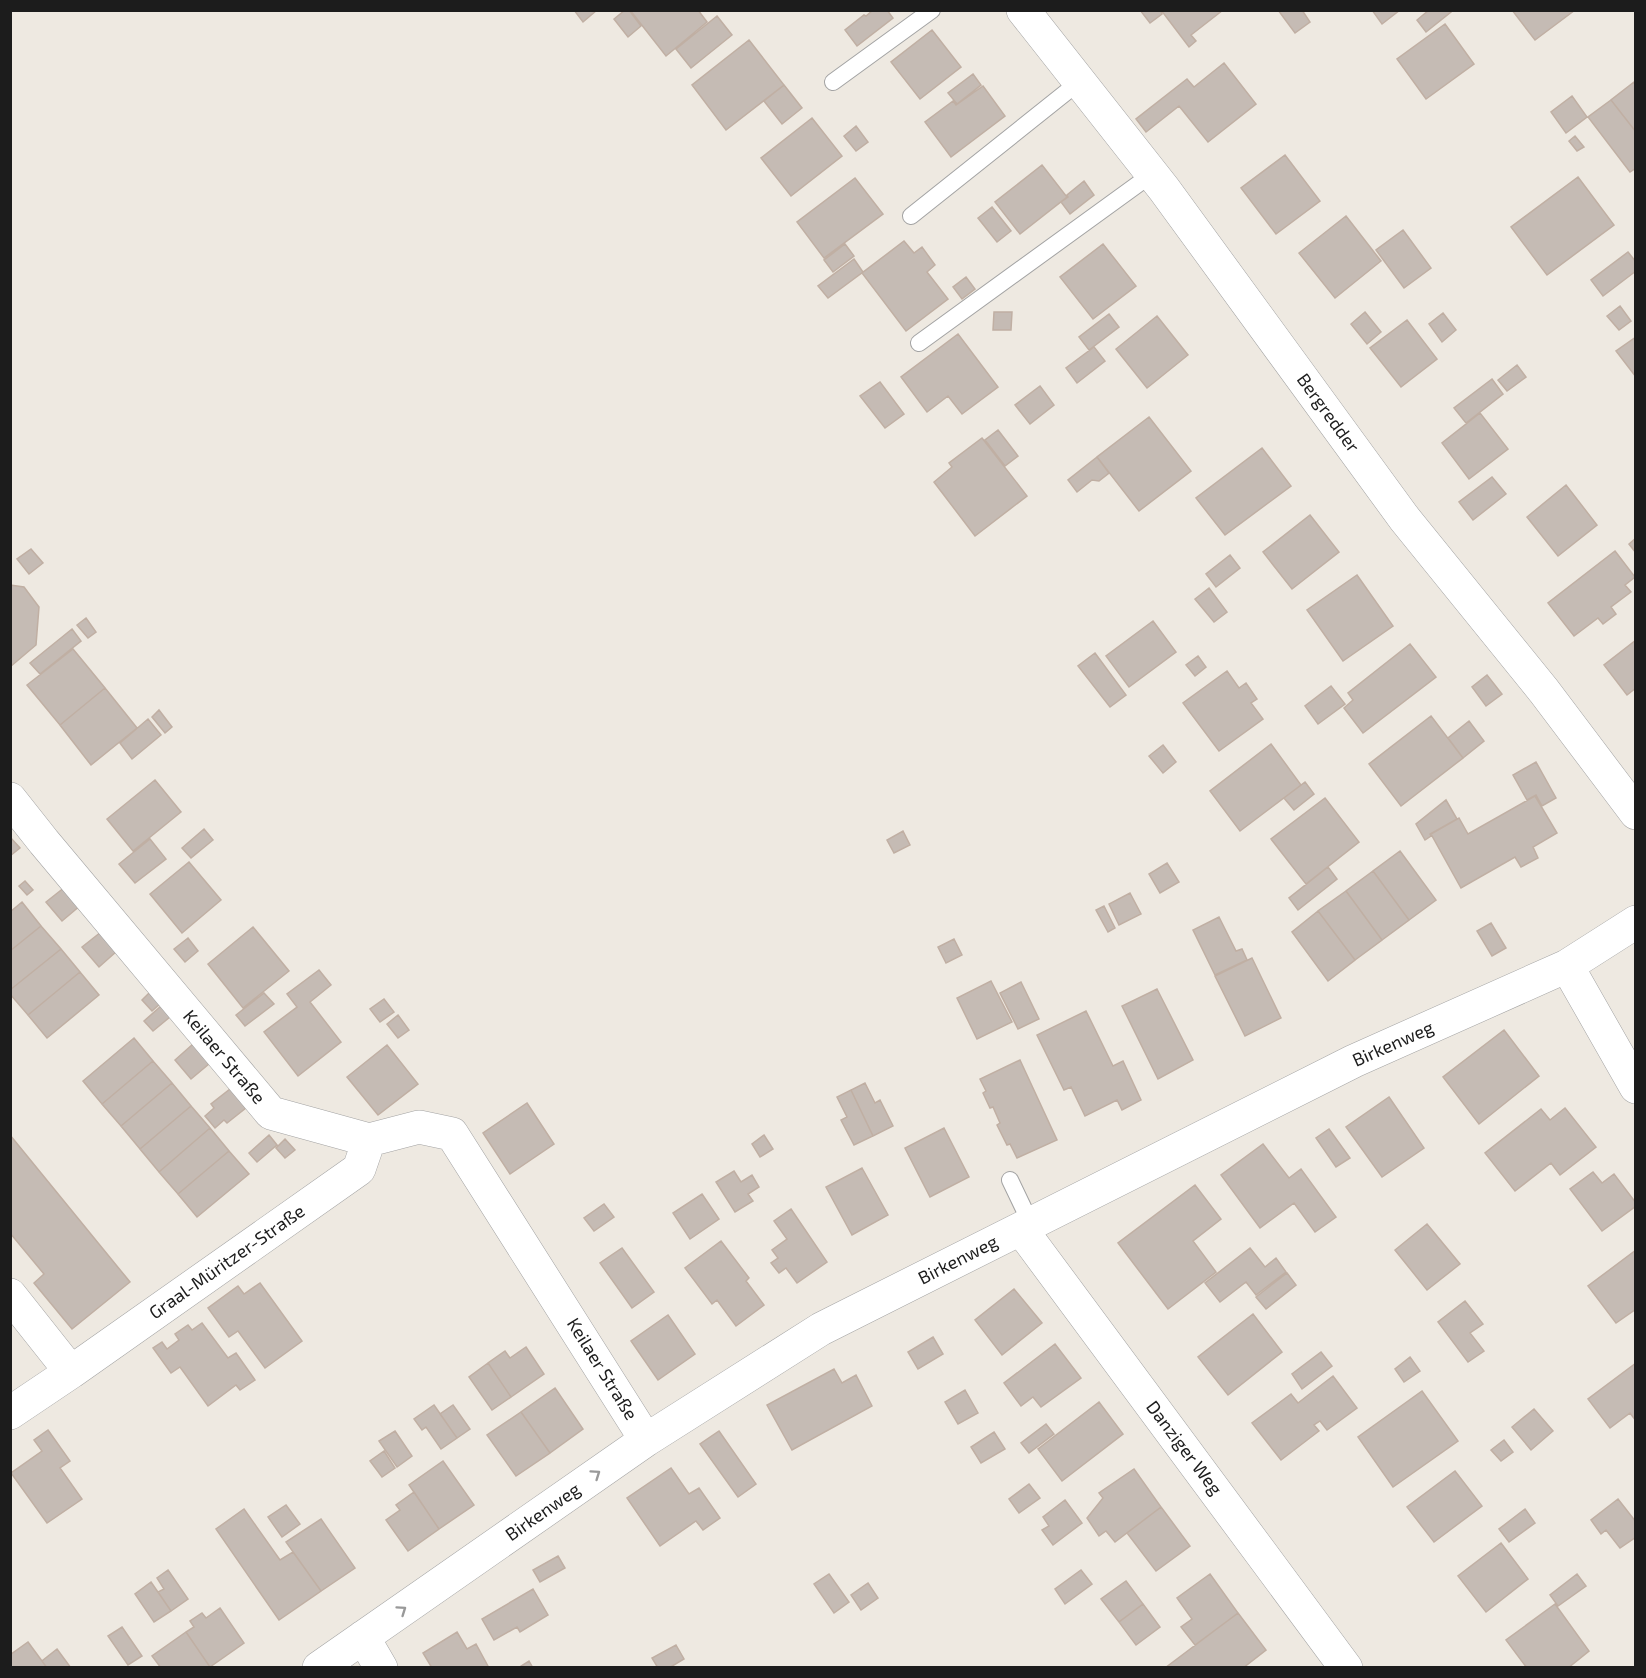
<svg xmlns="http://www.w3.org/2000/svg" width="1646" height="1678" font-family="'Exo 2',sans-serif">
<rect width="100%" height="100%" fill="#eee9e1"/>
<path fill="#c5bbb4" stroke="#c0afa3" stroke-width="1.5" d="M574 10H597L583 22Z
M625 10H629L641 26 628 37 614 19Z
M630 10H698L707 22 666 56Z
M873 10H887L893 18 857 46 845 30 864 15 866 16Z
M1140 10H1160L1162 14 1150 23Z
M1161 10H1223L1191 35 1196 41 1189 47Z
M1278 10H1302L1310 22 1295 33Z
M1372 10H1400L1382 24Z
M1429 10H1450L1451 12 1426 32 1417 20Z
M1512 10H1575L1535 40Z
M717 16 732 35 691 68 676 49Z
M1445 24 1474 64 1426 99 1397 59Z
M932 30 961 67 920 99 891 62Z
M749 40 784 85 726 130 692 85Z
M1224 63 1256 104 1208 142 1179 106 1146 132 1136 119 1187 79 1194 87Z
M973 74 981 85 957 104 948 93Z
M1634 82 1636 85V132L1611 100Z
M784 85 802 108 782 124 764 101Z
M983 86 1005 116 951 157 925 122 953 101 956 105Z
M1572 96 1587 117 1566 133 1551 112Z
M1611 100 1636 132V168L1630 172 1588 117Z
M812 118 842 156 791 196 761 158Z
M856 126 868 142 856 151 844 136Z
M1575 136 1584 147 1577 151 1569 141Z
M1285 155 1320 201 1276 234 1241 188Z
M1042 165 1067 197 1020 234 995 202Z
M1578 177 1614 225 1547 275 1511 227Z
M855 178 883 214 824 258 797 222Z
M1084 181 1094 195 1070 214 1061 202 1068 197 1067 195Z
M992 207 1011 231 997 242 978 218Z
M1346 216 1381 261 1335 298 1299 253Z
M1403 230 1431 268 1404 288 1376 250Z
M904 241 914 253 922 247 935 265 927 272 948 299 906 331 862 273Z
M845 244 854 256 833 272 824 260Z
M1103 244 1136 286 1093 319 1060 277Z
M1628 252 1636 262V271L1603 296 1591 280Z
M854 259 863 272 828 298 818 286Z
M966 277 975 289 962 299 953 287Z
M1620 306 1631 321 1619 330 1607 316Z
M994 312H1012L1011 330H993Z
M1365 312 1381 332 1367 344 1351 324Z
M1443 313 1456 330 1442 342 1429 324Z
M1109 314 1119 327 1089 350 1079 337Z
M1157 316 1188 355 1147 388 1116 349Z
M1407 320 1437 359 1401 387 1370 348Z
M958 334 998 387 962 414 948 396 927 412 901 377Z
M1636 337V377L1616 351Z
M1094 347 1105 361 1077 383 1066 368Z
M1517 365 1526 377 1507 391 1498 380Z
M1492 379 1503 394 1466 423 1454 408Z
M880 382 904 414 885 428 860 396Z
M1040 386 1054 405 1030 424 1015 405Z
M1480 413 1508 449 1469 479 1442 443Z
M1149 417 1191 471 1139 511 1097 457Z
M998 430 1018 456 1005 466 985 440Z
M982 438 1027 496 975 536 934 482 952 467 949 463Z
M1262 448 1291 486 1225 535 1196 498Z
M1097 457 1109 473 1099 481 1092 480 1077 492 1068 480Z
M1492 477 1506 494 1473 520 1459 502Z
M1566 485 1597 525 1558 556 1527 517Z
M1310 515 1339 552 1292 589 1263 552Z
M1636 538V553L1629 544Z
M31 549 43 563 29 574 17 559Z
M1615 551 1635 577 1625 585 1631 592 1611 607 1616 614 1603 624 1598 618 1574 636 1548 603Z
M1230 555 1240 568 1216 587 1206 574Z
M1357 575 1393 626 1343 661 1307 610Z
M10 585 24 587 39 607 36 645 10 667Z
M1209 588 1227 612 1214 622 1195 599Z
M86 618 96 632 88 638 77 625Z
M1153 621 1176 652 1129 687 1106 656Z
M72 629 81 641 40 674 30 663Z
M1636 640V688L1627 695 1604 665Z
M1410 644 1436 677 1363 733 1344 708 1353 700 1348 693Z
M73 649 105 688 60 725 27 685Z
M1095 653 1126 695 1110 707 1078 666Z
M1198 656 1206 667 1195 676 1186 665Z
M1227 671 1239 688 1246 683 1257 699 1251 703 1263 719 1219 751 1183 703Z
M1487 675 1502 694 1486 706 1472 687Z
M1331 686 1345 704 1318 724 1305 706Z
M105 688 137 728 91 765 60 725Z
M159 710 172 727 165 733 152 717Z
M1431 716 1463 758 1401 806 1369 764Z
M148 719 161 735 132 759 120 743Z
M1469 721 1484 741 1463 758 1448 738Z
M1271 744 1301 785 1240 831 1210 791Z
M1163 745 1176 762 1163 773 1149 756Z
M1536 762 1556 798 1542 806 1536 795 1527 800 1513 775Z
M155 780 181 812 133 851 107 819Z
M1305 782 1314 794 1294 810 1284 798Z
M1535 796 1557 833 1533 847 1538 858 1521 867 1515 857 1461 888 1431 834 1459 818 1468 834Z
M1325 798 1359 842 1306 884 1271 839Z
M1446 800 1457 819 1430 834 1431 836 1425 840 1416 824Z
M204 829 213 840 191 858 182 848Z
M903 831 910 845 894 853 887 840Z
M10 837 20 848 10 856Z
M150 839 166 859 135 883 119 864Z
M1400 851 1436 900 1409 920 1373 871Z
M189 862 221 900 182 933 150 894Z
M1167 863 1179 882 1160 893 1149 874Z
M1328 867 1337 879 1298 910 1289 898Z
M1373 871 1409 920 1382 940 1346 891Z
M25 881 33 890 27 895 19 886Z
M65 887 81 905 62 921 46 902Z
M1346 891 1382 940 1355 960 1318 911Z
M1130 893 1141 914 1119 925 1109 904Z
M22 902 41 926 10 951V912Z
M1104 906 1115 928 1108 932 1096 910Z
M1318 911 1355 960 1328 981 1292 932Z
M1219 917 1236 951 1242 949 1247 960 1215 975 1193 930Z
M1491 923 1506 948 1492 956 1477 931Z
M41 926 61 949 10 990V951Z
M253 927 289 971 243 1008 208 964Z
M101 932 117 951 99 967 82 947Z
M188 938 198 951 185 962 174 949Z
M954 939 962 955 946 963 938 947Z
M61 949 80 972 28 1015 10 994V990Z
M1252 958 1281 1018 1245 1036 1215 976Z
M319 970 331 985 310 1002 341 1042 298 1076 264 1032 297 1007 287 994Z
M80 972 99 995 47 1038 28 1015Z
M991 981 1012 1022 977 1039 957 998Z
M1021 982 1039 1019 1018 1029 1000 993Z
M1157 989 1193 1060 1158 1079 1122 1006Z
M150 992 160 1004 152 1011 142 1000Z
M264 993 274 1004 245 1026 236 1015Z
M384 999 394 1012 380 1022 370 1009Z
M161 1006 170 1017 153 1031 144 1021Z
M1086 1011 1113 1066 1123 1061 1141 1100 1122 1110 1117 1100 1085 1116 1071 1087 1064 1090 1037 1035Z
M398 1015 409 1030 398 1038 387 1024Z
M1504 1030 1539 1076 1479 1124 1443 1077Z
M134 1038 153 1061 102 1104 83 1081Z
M193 1044 209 1064 191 1079 175 1060Z
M387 1045 418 1084 378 1115 347 1077Z
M1020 1060 1057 1140 1017 1158 1010 1144 1007 1145 997 1125 1000 1123 993 1107 990 1108 983 1093 986 1091 980 1079Z
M153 1061 172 1083 121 1126 102 1104Z
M172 1083 191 1106 140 1149 121 1126Z
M865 1083 875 1103 880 1100 893 1126 873 1136 851 1090Z
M230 1089 246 1108 227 1123 224 1120 215 1128 205 1116 214 1108 211 1104Z
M851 1090 873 1136 854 1145 841 1120 847 1117 837 1097Z
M1389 1097 1424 1148 1382 1177 1346 1127Z
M527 1103 554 1144 510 1174 483 1133Z
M191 1106 210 1128 159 1172 140 1149Z
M1565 1108 1596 1147 1560 1175 1551 1163 1515 1191 1485 1153 1541 1109 1550 1120Z
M210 1128 229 1151 178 1194 159 1172Z
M944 1128 969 1177 930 1197 905 1148Z
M1329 1129 1350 1158 1336 1167 1316 1138Z
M10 1135 130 1282 72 1329 34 1283 44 1274 10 1233Z
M269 1135 277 1145 257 1162 249 1153Z
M764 1135 773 1149 760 1157 752 1144Z
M285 1139 295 1150 285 1158 276 1148Z
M1263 1144 1289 1178 1301 1169 1336 1217 1315 1232 1294 1203 1260 1228 1221 1175Z
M229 1151 249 1174 197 1217 178 1194Z
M862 1168 888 1215 852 1235 826 1187Z
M734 1171 741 1182 752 1175 759 1187 748 1194 753 1201 735 1212 716 1182Z
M1593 1172 1602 1183 1614 1174 1636 1203V1206L1602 1231 1570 1189Z
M1195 1185 1221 1219 1193 1241 1216 1272 1168 1309 1118 1243Z
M702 1194 719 1219 690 1239 673 1213Z
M604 1204 614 1217 594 1231 584 1218Z
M791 1209 827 1262 797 1283 786 1268 779 1273 771 1263 778 1258 772 1250 787 1239 774 1221Z
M1427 1224 1460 1264 1427 1290 1395 1250Z
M721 1241 749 1278 746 1281 764 1305 736 1326 717 1300 712 1304 685 1268Z
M622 1248 654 1292 632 1308 600 1263Z
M1250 1248 1265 1267 1276 1258 1286 1272 1256 1295 1246 1282 1220 1302 1205 1283Z
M1636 1250V1309L1616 1323 1588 1286Z
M1287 1273 1296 1285 1266 1309 1256 1297Z
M260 1283 302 1341 265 1368 238 1331 229 1337 208 1308 238 1286 244 1294Z
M1014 1289 1042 1323 1002 1355 975 1320Z
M1465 1301 1483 1324 1470 1333 1484 1351 1468 1362 1438 1322Z
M1253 1314 1282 1352 1228 1395 1198 1357Z
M668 1315 695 1354 658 1380 631 1341Z
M202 1323 228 1358 236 1353 255 1380 240 1390 236 1385 208 1406 180 1367 171 1373 153 1348 162 1342 167 1349 179 1340 175 1334 188 1325 192 1330Z
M933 1337 943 1354 918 1369 908 1352Z
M1055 1344 1081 1378 1041 1407 1033 1397 1021 1406 1004 1383Z
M526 1347 544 1374 511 1397 488 1363 505 1351 510 1358Z
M1321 1352 1332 1366 1302 1389 1292 1374Z
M1410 1357 1420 1371 1404 1382 1395 1369Z
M488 1363 511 1397 492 1410 469 1377Z
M1636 1363V1421L1630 1413 1610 1428 1588 1399Z
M834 1369 842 1383 856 1375 872 1406 792 1450 767 1405Z
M1333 1376 1357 1408 1327 1430 1320 1421 1314 1425 1319 1431 1281 1460 1252 1423 1291 1394 1298 1403Z
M555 1388 583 1429 550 1453 521 1412Z
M965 1390 978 1413 958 1424 945 1402Z
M1422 1391 1458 1441 1393 1487 1358 1437Z
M1099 1402 1123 1434 1062 1481 1038 1449Z
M434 1405 457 1438 441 1449 426 1427 422 1430 414 1419Z
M453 1405 470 1429 457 1438 440 1414Z
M1534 1409 1553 1431 1531 1450 1512 1427Z
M521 1412 550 1453 516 1476 487 1435Z
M1046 1424 1054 1434 1029 1453 1021 1443Z
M48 1430 70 1461 60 1468 82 1499 47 1523 11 1473 42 1451 34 1440Z
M395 1431 412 1456 397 1467 379 1441Z
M719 1431 756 1484 738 1497 700 1444Z
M994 1432 1005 1449 981 1463 971 1447Z
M1504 1440 1513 1452 1501 1461 1491 1450Z
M384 1451 395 1468 382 1477 370 1461Z
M443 1461 474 1505 439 1529 409 1485Z
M671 1468 689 1494 699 1488 720 1518 703 1530 696 1521 660 1546 627 1498Z
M1134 1469 1161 1507 1115 1542 1106 1531 1099 1536 1087 1518 1103 1498 1099 1493Z
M1455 1471 1482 1506 1434 1542 1407 1507Z
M1029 1484 1040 1498 1019 1513 1009 1499Z
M414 1492 439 1529 408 1551 386 1520 400 1510 396 1505Z
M1618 1499 1636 1522V1537L1620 1548 1606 1530 1601 1534 1591 1520Z
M1065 1500 1082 1523 1053 1545 1042 1530 1049 1526 1043 1517Z
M286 1505 300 1524 282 1537 268 1517Z
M1161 1507 1190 1546 1156 1571 1127 1533Z
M244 1509 280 1560 293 1552 321 1591 279 1620 216 1529Z
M1525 1509 1535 1523 1509 1542 1499 1529Z
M321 1519 355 1568 321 1591 286 1542Z
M1501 1543 1528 1579 1486 1612 1458 1576Z
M558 1556 565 1568 540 1582 533 1570Z
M168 1570 188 1599 171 1611 158 1592 164 1589 157 1578Z
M1081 1570 1092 1584 1065 1604 1055 1589Z
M829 1574 849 1602 834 1613 814 1584Z
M1210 1574 1238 1613 1195 1645 1181 1627 1192 1619 1177 1598Z
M1577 1574 1586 1586 1558 1606 1550 1595Z
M1126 1581 1143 1604 1119 1622 1101 1599Z
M151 1582 171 1611 154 1622 135 1594Z
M868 1583 878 1598 861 1610 851 1595Z
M533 1589 548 1615 520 1632 517 1627 494 1640 482 1619Z
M1143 1604 1160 1627 1136 1645 1119 1622Z
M1555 1604 1589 1651 1568 1668H1527L1506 1640Z
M220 1608 244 1643 210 1667 186 1632 194 1627 190 1621 202 1613 206 1618Z
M1238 1613 1266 1650 1243 1668H1165Z
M122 1627 142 1656 128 1665 108 1636Z
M186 1632 210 1667 161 1668 152 1656Z
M457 1632 467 1649 476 1644 489 1668H432L423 1653Z
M28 1642 42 1661 47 1668H12L10 1665V1655Z
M676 1645 684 1659 669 1668H658L652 1658Z
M57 1649 71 1668H47L42 1661Z
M529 1661 533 1668H518Z"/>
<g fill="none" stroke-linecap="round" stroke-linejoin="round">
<g stroke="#a3a3a3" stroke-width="18">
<path id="service" d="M833 82 932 10
M911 216 1079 82
M919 343 1152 174
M1010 1180 1031 1224"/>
</g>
<g stroke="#a3a3a3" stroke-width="34">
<path id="minor" d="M1023 10 1164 189 1404 518 1544 691 1636 813
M10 799 44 842 271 1113 369 1140 419 1127 452 1134 646 1440
M1567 966 1636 1087
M1021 1229 1346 1668
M10 1295 71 1372
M10 1413 71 1372 359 1169 369 1140
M363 1637 381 1668
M319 1668 646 1440 821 1329 1354 1061 1567 966 1636 922"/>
</g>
<use href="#service" stroke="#fff" stroke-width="16"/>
<use href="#minor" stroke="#fff" stroke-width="33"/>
</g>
<defs><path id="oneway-chevron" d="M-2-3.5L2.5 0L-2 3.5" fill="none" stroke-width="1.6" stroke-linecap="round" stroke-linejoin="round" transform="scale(1.5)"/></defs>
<g stroke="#999">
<use href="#oneway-chevron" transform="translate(596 1474) rotate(-35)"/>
<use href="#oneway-chevron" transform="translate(402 1610) rotate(-35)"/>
</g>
<g text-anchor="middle" stroke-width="5" stroke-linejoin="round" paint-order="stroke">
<g font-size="18" fill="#1c1c1c" stroke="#fff">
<text transform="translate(1328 413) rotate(54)" y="6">Bergredder</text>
<text transform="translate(1393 1044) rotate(-24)" y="6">Birkenweg</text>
<text transform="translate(224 1057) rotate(50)" y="6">Keilaer Straße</text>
<text transform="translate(958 1260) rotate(-27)" y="6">Birkenweg</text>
<text transform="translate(227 1262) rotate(-35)" y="6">Graal-Müritzer-Straße</text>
<text transform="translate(602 1369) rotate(58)" y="6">Keilaer Straße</text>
<text transform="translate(1184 1448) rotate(53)" y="6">Danziger Weg</text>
<text transform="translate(543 1512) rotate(-35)" y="6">Birkenweg</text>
</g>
</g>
<rect width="1646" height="1678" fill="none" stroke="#1c1c1c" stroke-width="24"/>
</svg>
